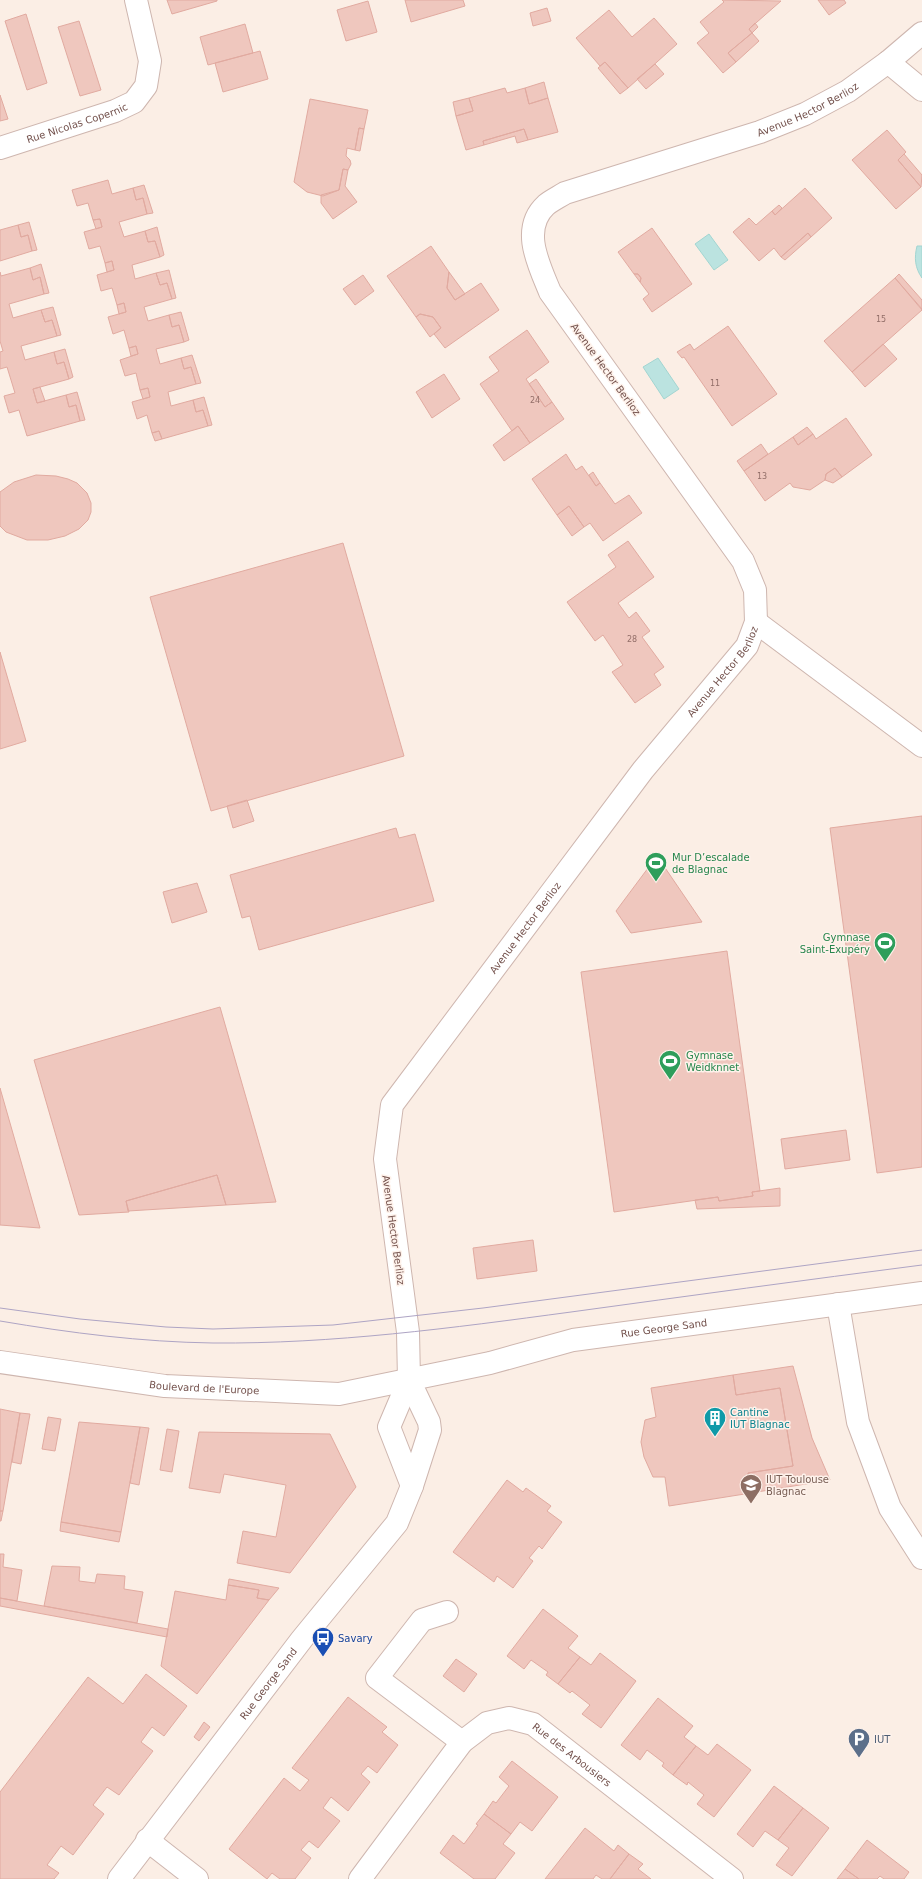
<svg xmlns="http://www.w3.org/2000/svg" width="922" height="1879" font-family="'DejaVu Sans',sans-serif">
<rect width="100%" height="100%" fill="#fbeee5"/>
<path fill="#bbe3e0" stroke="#a2d5d1" d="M709 234 728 260 714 270 695 244Z
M917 246H922V278C915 268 914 258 917 246Z
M658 358 679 389 664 399 643 367Z"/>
<path fill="#efc7be" stroke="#e1aaa0" d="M167 0H217V1L172 14Z
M405 0H463L465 6 411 22Z
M722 0 781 1 749 29 752 33 728 53 736 62 723 73 697 43 709 33 700 22 724 2Z
M818 0H844L846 3 829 15Z
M368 1 377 32 346 41 337 10Z
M547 8 551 21 533 26 530 13Z
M609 10 632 37 654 18 677 44 628 88 605 62 600 66 576 38Z
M26 14 47 83 27 90 5 21Z
M79 21 101 90 80 96 58 27Z
M755 23 758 27 752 33 749 29Z
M245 24 253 53 208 65 200 37Z
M752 33 759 41 736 62 728 53Z
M260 51 268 79 223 92 215 63Z
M605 62 628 88 620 94 598 68Z
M655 64 664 74 646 89 637 79Z
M544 82 548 98 529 104 525 88Z
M505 88 507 93 525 88 529 104 548 98 558 132 528 140 524 129 483 141 484 145 466 150 456 116 473 111 469 98Z
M0 95 8 119 0 121Z
M469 98 473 111 456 116 453 102Z
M310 99 368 110 364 129 359 128 355 150 347 148 346 156 350 160 351 164 348 170 343 169 339 190 323 196 307 192 294 182Z
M359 128 364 129 360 151 355 150Z
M524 129 528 140 517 143 515 136 484 145 483 141Z
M887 130 906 152 898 160 921 187 896 209 852 160Z
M904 154 922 175 921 187 898 160Z
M343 169 348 170 345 186 357 202 333 219 321 203V195L339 190Z
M108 180 112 194 133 188 136 200 143 198 147 214 119 222 124 237 145 231 148 242 155 241 160 257 132 265 135 279 156 273 160 285 167 283 172 299 144 307 148 321 169 315 172 327 179 325 184 342 156 349 160 364 181 358 184 369 191 367 196 384 168 392 171 406 193 400 196 412 203 410 208 426 162 439 159 431 152 433 147 415 137 419 132 402 150 397 148 388 140 390 136 373 125 376 120 360 138 354 136 346 129 348 124 330 113 334 108 317 126 312 124 303 117 305 112 288 101 291 97 275 114 270 112 261 105 263 100 246 89 249 84 232 102 227 100 219 93 220 88 203 77 206 72 190Z
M144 185 153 213 147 214 143 198 136 200 133 188Z
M805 188 832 218 811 237 808 233 781 257 774 248 759 261 733 232 749 218 756 225 772 211 775 215Z
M779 205 782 208 775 215 772 211Z
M100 219 102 227 96 229 93 220Z
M29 222 37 250 32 251 28 235 21 237 18 225Z
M18 225 21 237 28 235 32 251 0 261V230Z
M157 227 164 255 160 257 155 241 148 242 145 231Z
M652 228 692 284 652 312 643 299 649 294 640 282 641 278 638 274H634L618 252Z
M808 233 811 237 785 260 781 257Z
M431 246 449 272 447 288 455 300 481 283 499 310 445 348 434 334 441 328 433 317 420 314 416 317 387 276Z
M112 261 114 270 107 272 105 263Z
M41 264 49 293 44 294 40 277 33 280 30 268Z
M30 268 33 280 40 277 44 294 9 304 13 318 41 310 45 322 52 320 57 336 21 346 25 360 54 352 57 364 64 362 69 379 33 389 37 403 66 395 69 407 76 405 80 421 27 436 19 410 9 413 4 396 15 393 7 367 0 369V352L3 351 0 341V272L1 276Z
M169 270 176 298 172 299 167 283 160 285 156 273Z
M449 272 465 294 455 300 447 288Z
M634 274H638L641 278 640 282Z
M899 274 922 300V309L895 278Z
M363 275 374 291 355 305 343 289Z
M895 278 922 310 852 372 824 341Z
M124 303 126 312 119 314 117 305Z
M53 307 61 335 57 336 52 320 45 322 41 310Z
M181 312 189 340 184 342 179 325 172 327 169 315Z
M420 314 433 317 441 328 430 337 416 317Z
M728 326 777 394 732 426 684 357 682 358 677 352 690 344 694 350Z
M527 330 549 362 526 379 545 407 552 402 564 419 530 443 518 426 512 431 480 384 499 371 489 357Z
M883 344 897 359 865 387 852 372Z
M136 346 138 354 131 356 129 348Z
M65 349 73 377 69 379 64 362 57 364 54 352Z
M192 355 201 383 196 384 191 367 184 369 181 358Z
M444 374 460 399 432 418 416 392Z
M536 379 552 402 545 407 529 384Z
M40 387 45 401 37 403 33 389Z
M148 388 150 397 143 399 140 390Z
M77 392 85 420 80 421 76 405 69 407 66 395Z
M204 397 212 425 208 426 203 410 196 412 193 400Z
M846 418 872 455 842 477 835 468 826 474 825 480 810 490 793 487 790 483 765 501 744 471 793 437 798 445 813 434 816 439Z
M518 426 530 443 504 461 493 445Z
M807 427 813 434 798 445 793 437Z
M159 431 162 439 155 441 152 433Z
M761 444 768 454 744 471 737 461Z
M566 454 576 470 582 466 596 486 600 483 615 504 629 495 642 513 603 541 590 523 584 527 569 506 557 515 532 479Z
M835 468 842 477 833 483 825 480 826 474Z
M593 472 600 483 596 486 589 475Z
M36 475 56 476 68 479 77 483 87 493 91 503V512L88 520 79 529 65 536 48 540H27L6 532 0 526V492L14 482Z
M569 506 584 527 572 536 557 515Z
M628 541 654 577 618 603 629 618 636 612 650 631 642 637 664 667 654 674 661 685 635 703 612 672 623 665 603 635 595 641 567 602 616 567 608 555Z
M343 543 404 756 211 811 150 597Z
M0 652 26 741 0 749Z
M247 800 254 821 233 828 227 806Z
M922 816V1167L877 1173 830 828Z
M396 828 399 838 415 834 434 901 259 950 250 916 242 918 230 875Z
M657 856 702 922 631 933 616 911Z
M197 883 207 912 172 923 163 892Z
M727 951 760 1191 752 1192 753 1196 719 1201 718 1197 614 1212 581 972Z
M220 1007 276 1202 226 1205 217 1175 126 1201 129 1212 79 1215 34 1060Z
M0 1088 40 1228 0 1225Z
M846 1130 850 1160 785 1169 781 1139Z
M217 1175 226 1205 128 1211 126 1201Z
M780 1188V1206L697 1209 695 1200 718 1197 719 1201 753 1196 752 1192Z
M533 1240 537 1271 477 1279 473 1248Z
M793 1366 812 1438 830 1480 751 1493 748 1473 793 1466 780 1388 736 1395 733 1375Z
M733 1375 736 1395 780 1388 793 1466 748 1473 751 1493 669 1506 665 1477H653L644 1457 641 1442 645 1420 656 1417 651 1388Z
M0 1409 20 1413 3 1511H0Z
M20 1413 30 1414 21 1464 12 1462Z
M48 1417 61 1419 55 1451 42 1449Z
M79 1422 140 1427 121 1532 61 1522Z
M140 1427 149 1428 139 1485 130 1483Z
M167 1429 179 1431 172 1472 160 1470Z
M199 1432 330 1434 356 1487 290 1573 237 1563 243 1531 276 1537 286 1485 224 1474 220 1493 189 1488Z
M507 1480 523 1492 526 1488 551 1506 547 1511 562 1522 542 1549 539 1546 529 1558 533 1561 513 1588 497 1576 494 1582 453 1552Z
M0 1511H3L1 1521H0Z
M61 1522 121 1532 119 1542 60 1531Z
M0 1554H4L3 1567 22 1570 17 1601 0 1598Z
M52 1566 80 1567 79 1581 95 1583 97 1574 125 1576 124 1589 143 1592 137 1623 44 1606Z
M229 1579 251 1583 279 1588 269 1600 257 1598 259 1590 228 1585Z
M228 1585 259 1590 257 1598 269 1600 197 1694 161 1666 175 1591 226 1600Z
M0 1598 168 1629 167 1637 0 1606Z
M543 1609 578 1636 568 1648 580 1657 558 1684 546 1675 548 1672 531 1660 524 1669 507 1656Z
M600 1653 636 1681 601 1728 582 1714 590 1705 572 1691 570 1693 558 1684 580 1657 591 1665Z
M456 1659 477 1674 464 1692 443 1676Z
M146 1674 187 1706 164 1736 152 1727 141 1742 153 1751 119 1795 107 1787 93 1805 104 1814 73 1855 61 1846 47 1865 59 1873 54 1879H0V1792L88 1677 123 1704Z
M348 1697 387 1727 382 1732 398 1745 377 1773 368 1766 361 1774 370 1782 348 1811 331 1797 323 1808 340 1821 318 1848 309 1841 301 1850 311 1858 295 1879H280L272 1873 267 1879 229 1849 284 1778 300 1791 309 1780 292 1768Z
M658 1698 693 1726 684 1737 696 1746 673 1775 662 1766 664 1763 647 1750 640 1760 621 1745Z
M204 1722 210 1727 199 1741 194 1737Z
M717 1744 751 1770 714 1817 697 1804 704 1795 688 1782 687 1785 673 1775 696 1746 708 1755Z
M512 1761 558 1797 532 1831 520 1822 511 1834 484 1814 493 1801 496 1803 509 1786 499 1777Z
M774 1786 803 1808 778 1840 765 1831 753 1847 737 1834Z
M803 1808 829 1828 792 1876 776 1865 789 1848 778 1840Z
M484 1814 511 1834 503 1844 515 1853 495 1879H474L440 1853 453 1835 464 1844 478 1825 476 1824Z
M585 1828 614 1851 618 1845 629 1854 610 1879H602L596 1875 593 1879H545Z
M867 1840 909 1872 904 1879H884L880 1876 877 1879H859L845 1869Z
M629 1854 643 1864 638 1869 651 1879H610Z
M845 1869 859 1879H837Z"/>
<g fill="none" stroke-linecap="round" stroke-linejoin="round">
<g stroke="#ceb6af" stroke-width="24">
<g id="minor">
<path d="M888 62 922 90"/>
<path id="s1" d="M0 148 115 111 134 102 146 86 150 61 136 0"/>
<path d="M756 622 922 746"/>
<path d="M838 1304 858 1422 890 1508 922 1558"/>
<path id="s2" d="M0 1362 165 1386 339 1394 490 1363 573 1340 922 1293"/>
<path id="s3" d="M412 1486 389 1427 409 1380 408 1332 385 1159 392 1105 643 770 747 646 756 622 755 590 743 561 550 292C539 265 520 229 546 205 552 200 559 197 565 193L760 132 805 114 848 91 888 62 922 33"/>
<path d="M447 1612 422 1620 377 1678 462 1742"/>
<path d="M147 1840 197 1879"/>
<path id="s4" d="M119 1879 302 1639 397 1523 412 1486 430 1430 429 1422 409 1380"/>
<path id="s5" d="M360 1879 462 1742 487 1723 509 1718 533 1724 732 1879"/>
</g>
</g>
<use href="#minor" stroke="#fff" stroke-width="22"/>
<path stroke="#aea4c4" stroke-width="1" d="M0 1308 80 1319 166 1327 213 1329 333 1325 483 1308 922 1250
M0 1321C71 1333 141 1342 213 1343 333 1344 452 1328 571 1312 688 1296 805 1280 922 1265"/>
</g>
<defs>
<g id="stadium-pin" transform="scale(1.15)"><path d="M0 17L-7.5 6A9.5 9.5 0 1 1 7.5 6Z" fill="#2e9e5b" stroke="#fef2eb"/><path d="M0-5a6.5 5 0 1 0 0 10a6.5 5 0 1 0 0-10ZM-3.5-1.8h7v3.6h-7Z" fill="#fff"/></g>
<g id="building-pin" transform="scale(1.15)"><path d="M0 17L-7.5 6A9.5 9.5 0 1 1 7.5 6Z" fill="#0f9aa8" stroke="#fef2eb"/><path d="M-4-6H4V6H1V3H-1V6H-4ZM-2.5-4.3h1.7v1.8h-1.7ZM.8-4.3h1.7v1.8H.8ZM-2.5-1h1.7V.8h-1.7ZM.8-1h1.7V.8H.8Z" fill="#fff"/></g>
<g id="university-pin" transform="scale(1.15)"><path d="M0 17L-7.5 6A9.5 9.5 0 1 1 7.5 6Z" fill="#8d6e63" stroke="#fef2eb"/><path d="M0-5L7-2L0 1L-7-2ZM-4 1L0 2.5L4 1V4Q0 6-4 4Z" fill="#fff"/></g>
<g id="bus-pin" transform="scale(1.15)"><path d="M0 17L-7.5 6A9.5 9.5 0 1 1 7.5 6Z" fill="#1a4fb4" stroke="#fef2eb"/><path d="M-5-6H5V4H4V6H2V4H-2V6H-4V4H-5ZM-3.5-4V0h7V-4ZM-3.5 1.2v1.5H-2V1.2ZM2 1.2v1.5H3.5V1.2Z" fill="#fff"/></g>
<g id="parking-pin" transform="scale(1.15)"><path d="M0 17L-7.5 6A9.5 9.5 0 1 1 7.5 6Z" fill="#5c6f8a" stroke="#fef2eb"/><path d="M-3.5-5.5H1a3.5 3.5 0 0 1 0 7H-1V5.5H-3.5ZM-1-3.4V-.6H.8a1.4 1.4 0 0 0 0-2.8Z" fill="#fff"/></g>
</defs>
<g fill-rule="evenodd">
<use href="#stadium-pin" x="656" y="863"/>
<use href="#stadium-pin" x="885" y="943"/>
<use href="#stadium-pin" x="670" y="1061"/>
<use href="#building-pin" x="715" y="1418"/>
<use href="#university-pin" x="751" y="1485"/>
<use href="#bus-pin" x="323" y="1638"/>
<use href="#parking-pin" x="859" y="1739"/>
</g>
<g text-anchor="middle" stroke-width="3" stroke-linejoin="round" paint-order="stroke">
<g font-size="8" fill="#926e68">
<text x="881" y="322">15</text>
<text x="715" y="386">11</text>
<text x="535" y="403">24</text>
<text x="762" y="479">13</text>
<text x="632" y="642">28</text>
</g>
<g font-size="10" fill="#73514c" stroke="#fef2eb">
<text dy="4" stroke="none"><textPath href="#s3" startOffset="1765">Avenue Hector Berlioz</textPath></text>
<text dy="4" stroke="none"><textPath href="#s1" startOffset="81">Rue Nicolas Copernic</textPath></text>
<text transform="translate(606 369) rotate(54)" y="4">Avenue Hector Berlioz</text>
<text dy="4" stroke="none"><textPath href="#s3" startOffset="937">Avenue Hector Berlioz</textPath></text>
<text dy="4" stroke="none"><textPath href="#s3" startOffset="613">Avenue Hector Berlioz</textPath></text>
<text transform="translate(394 1230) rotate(82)" y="4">Avenue Hector Berlioz</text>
<text dy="4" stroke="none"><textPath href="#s2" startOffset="673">Rue George Sand</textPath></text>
<text dy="4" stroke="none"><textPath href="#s2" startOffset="206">Boulevard de l'Europe</textPath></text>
<text dy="4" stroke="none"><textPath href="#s4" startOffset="246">Rue George Sand</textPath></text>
<text dy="4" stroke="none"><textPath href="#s5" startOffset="299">Rue des Arbousiers</textPath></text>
</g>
<g font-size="10" fill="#27864d" stroke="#fef2eb" text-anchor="start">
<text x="672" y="861">Mur D’escalade<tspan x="672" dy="12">de Blagnac</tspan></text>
<text x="870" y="941" text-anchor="end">Gymnase<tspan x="870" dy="12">Saint-Exupéry</tspan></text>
<text x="686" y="1059">Gymnase<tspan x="686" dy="12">Weidknnet</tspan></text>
</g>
<g font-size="10" fill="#0d838f" stroke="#fef2eb" text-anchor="start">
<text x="730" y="1416">Cantine<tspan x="730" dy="12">IUT Blagnac</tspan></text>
</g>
<g font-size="10" fill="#785e54" stroke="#fef2eb" text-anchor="start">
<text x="766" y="1483">IUT Toulouse<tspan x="766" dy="12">Blagnac</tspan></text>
</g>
<g font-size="10" fill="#164399" stroke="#fef2eb" text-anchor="start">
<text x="338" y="1642">Savary</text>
</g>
<g font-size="10" fill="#4e5e75" stroke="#fef2eb" text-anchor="start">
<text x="874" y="1743">IUT</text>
</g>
</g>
</svg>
